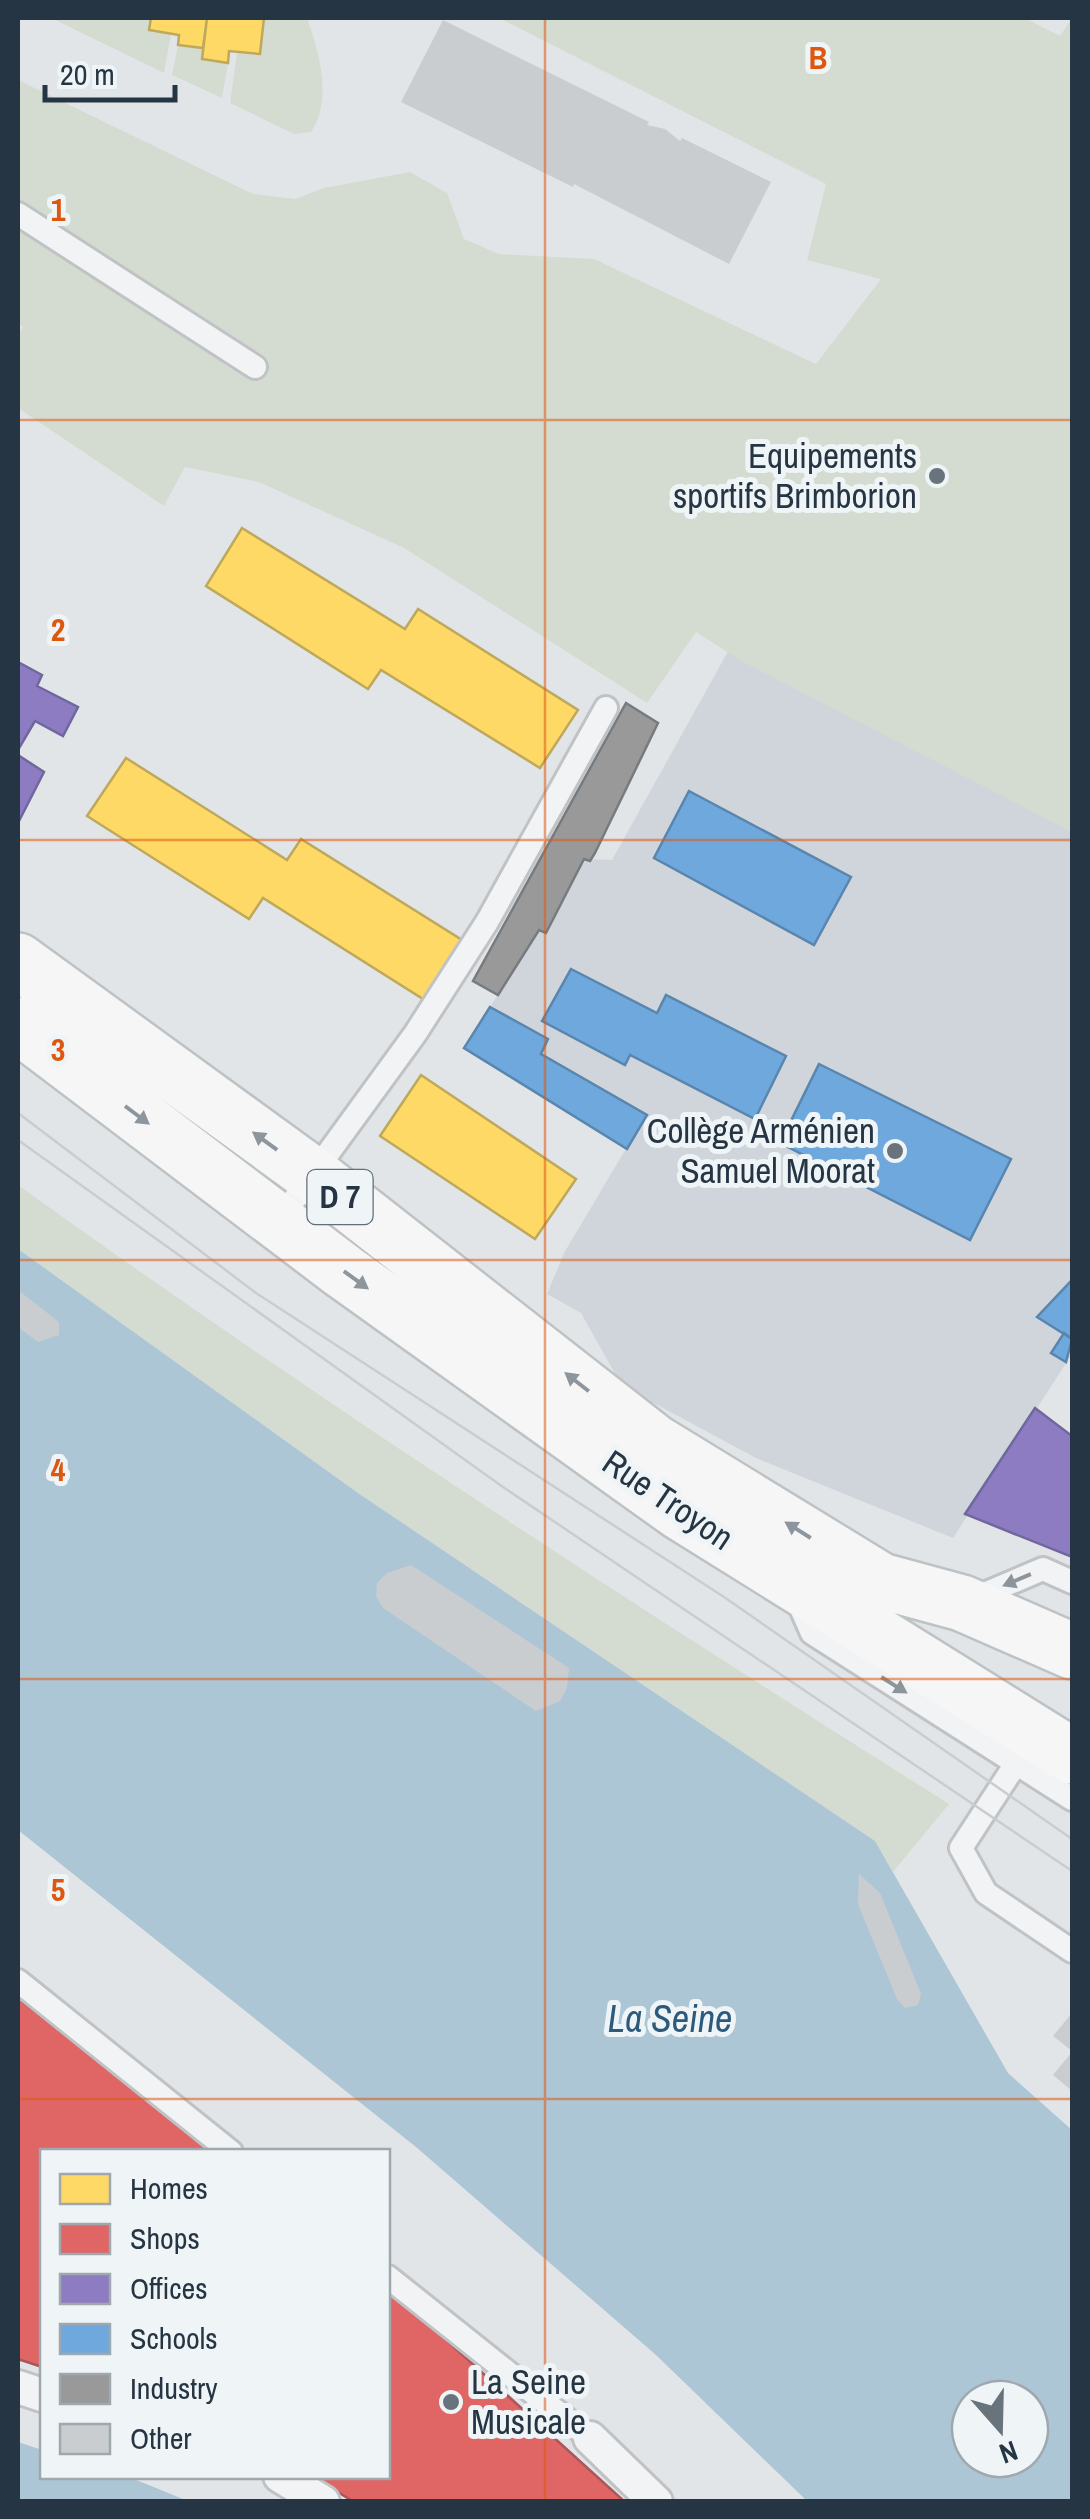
<svg xmlns="http://www.w3.org/2000/svg" width="1090" height="2519" font-family="'Archivo Narrow',sans-serif">
<rect width="100%" height="100%" fill="#e2e5e7"/>
<path fill="#cfd5db" d="M766 583 1072 745V1354L953 1538 756 1458 622 1386 581 1313 547 1294 564 1253 646 1115 541 1054 548 1038 490 1007 539 930 547 933 584 859 612 860Z"/>
<path fill="#d4dcd1" d="M51 18H151L149 30 171 34 164 73Z
M264 18H307C319 52 333 99 311 132L294 134 230 103 237 52 260 54Z
M499 18H1025L1060 36 1072 18V832L745 663 696 632 647 703 404 548 259 482 185 467 164 506 18 408V335L23 327 18 324V80L253 194 295 199 324 188 410 172 447 193 464 239 499 254 594 259 816 364 881 279 807 260 826 184Z
M178 45 203 48 202 59 228 63 222 98 172 75Z
M18 1185C321 1403 634 1605 949 1804L893 1872 875 1841 358 1493 18 1249Z"/>
<path fill="#adc6d6" fill-rule="evenodd" d="M18 1249 358 1493 875 1841 1008 2073 1072 2130V2501H807L656 2355 416 2147 18 1830ZM970 2399H1030V2459H970Z
M18 2442 42 2450V2476L129 2477 188 2501H18Z"/>
<path fill="#ffd966" stroke="#bea85c" stroke-width="2.5" d="M151 18H207L203 48 178 45 179 35 149 30Z
M207 18H264L260 54 229 51 228 63 202 59Z
M242 528 405 629 418 609 578 710 540 768 381 670 368 689 206 586Z
M126 758 287 860 301 839 462 940 423 999 263 898 249 919 87 816Z
M421 1075 576 1179 535 1239 380 1136Z"/>
<path fill="#e06666" stroke="#a8575c" stroke-width="2.5" d="M18 1998 216 2152H42V2367L18 2359Z
M388 2291 433 2328 625 2502H354L312 2476H388Z"/>
<path fill="#8e7cc3" stroke="#6f679d" stroke-width="2.5" d="M18 662 42 675 37 686 78 707 63 736 35 721 18 750Z
M18 755 44 772 18 823Z
M1035 1408 1072 1436V1557L965 1514Z"/>
<path fill="#6fa8dc" stroke="#5986ae" stroke-width="2.5" d="M689 791 851 877 814 945 654 858Z
M571 969 657 1013 666 995 786 1056 755 1119 630 1055 625 1065 542 1021Z
M490 1007 548 1039 541 1054 647 1115 627 1149 464 1048Z
M819 1064 1011 1159 970 1240 780 1143Z
M1072 1280V1339L1037 1317Z
M1064 1333 1072 1339 1066 1362 1051 1353Z"/>
<path fill="#999" stroke="#767b7f" stroke-width="2.5" d="M626 703 658 723 595 853 590 861 584 859 546 933 539 930 498 995 473 981Z"/>
<path fill="#cacdd0" d="M443 20 649 122 647 125 665 129 680 141 682 138 771 182 729 264 574 184 573 187 401 102Z
M18 1290 59 1322V1335L38 1342 18 1327Z
M411 1565 569 1668 567 1688 560 1701 536 1711 383 1608 376 1596 377 1583 387 1573Z
M859 1874 880 1893 921 1994 918 2005 905 2008 897 1999 858 1904Z
M1072 2013V2051L1053 2036Z
M1072 2052V2091L1053 2075Z"/>
<g fill="none" stroke-linecap="round" stroke-linejoin="round">
<g stroke="#c0c3c5" stroke-width="28">
<path id="service" d="M18 214 255 367
M278 1222 415 1034 487 922 606 708
M797 1599 812 1633 1072 1799
M970 1600 1043 1569 1072 1582
M1017 1762 961 1848 986 1893 1072 1951
M18 1981 231 2152
M388 2277 590 2438"/>
</g>
<g stroke="#c0c3c5" stroke-width="38">
<path id="pedestrian" d="M18 2387 42 2395
M590 2438 656 2502
M280 2476 323 2502"/>
</g>
<g stroke="#bdc2c5" stroke-width="60">
<path id="primary" d="M18 961 314 1176 654 1442 881 1581 962 1603 1072 1651
M18 1025 343 1271 680 1512 1072 1756"/>
</g>
<use href="#service" stroke="#f2f3f4" stroke-width="22"/>
<use href="#pedestrian" stroke="#f2f3f4" stroke-width="32"/>
<use href="#primary" stroke="#f6f6f7" stroke-width="55"/>
<path stroke="#cacdd0" stroke-width="2.5" d="M18 1113 256 1293 724 1597 1072 1839
M18 1140 503 1487 1072 1871"/>
</g>
<defs><path id="oneway-solid" d="M-6-.8H1V-3.2L6.5 0L1 3.2V.8H-6Z" transform="scale(2.5)"/></defs>
<g fill="#8e969d">
<use href="#oneway-solid" transform="translate(137 1115) rotate(37)"/>
<use href="#oneway-solid" transform="translate(265 1141) rotate(-144)"/>
<use href="#oneway-solid" transform="translate(356 1280) rotate(36)"/>
<use href="#oneway-solid" transform="translate(577 1382) rotate(-142)"/>
<use href="#oneway-solid" transform="translate(798 1530) rotate(-148)"/>
</g>
<g fill="#8c949c">
<use href="#oneway-solid" transform="translate(1017 1580) rotate(157)"/>
<use href="#oneway-solid" transform="translate(894 1685) rotate(32)"/>
</g>
<path fill="none" stroke="#de570f" stroke-width="2.5" stroke-opacity="0.55" d="M545 18V2502M18 420H1072M18 840H1072M18 1260H1072M18 1679H1072M18 2099H1072"/>
<g fill="#68737c" stroke="#eff4f7" stroke-width="4">
<circle cx="937" cy="476" r="10"/>
<circle cx="895" cy="1151" r="10"/>
<circle cx="451" cy="2402" r="10"/>
</g>
<g text-anchor="middle" stroke-width="10" stroke-linejoin="round" paint-order="stroke">
<rect fill="#eff4f7" stroke="#626e79" stroke-width="2.5" x="307.5" y="1170" width="65" height="54" rx="8"/>
<g font-size="32" font-weight="bold" fill="#263543">
<text x="340" y="1208">D 7</text>
</g>
<g font-size="35" fill="#263543" stroke="#eff4f7" text-anchor="end">
<text x="917" y="468">Equipements<tspan x="917" dy="40">sportifs Brimborion</tspan></text>
<text x="875" y="1143">Collège Arménien<tspan x="875" dy="40">Samuel Moorat</tspan></text>
<text x="471" y="2394" text-anchor="start">La Seine<tspan x="471" dy="40">Musicale</tspan></text>
</g>
<g font-size="35" fill="#263543" stroke="#eff4f7">
<text transform="translate(668 1500) rotate(34)" y="12">Rue Troyon</text>
</g>
<g font-size="38" font-style="italic" fill="#2b5a7c" stroke="#eff4f7">
<text x="670" y="2032">La Seine</text>
</g>
</g>
<g font-size="32" text-anchor="middle" font-weight="bold" fill="#de570f" stroke="#eff4f7" stroke-width="10" stroke-linejoin="round" paint-order="stroke">
<text x="818" y="69">B</text>
<text x="58" y="221">1</text>
<text x="58" y="641">2</text>
<text x="58" y="1061">3</text>
<text x="58" y="1481">4</text>
<text x="58" y="1901">5</text>
</g>
<rect width="1090" height="2519" fill="none" stroke="#263543" stroke-width="40"/>
<rect x="40" y="2149" width="350" height="330" fill="#eff4f7" stroke="#9fa8af" stroke-width="2.5"/>
<rect x="60" y="2174" width="50" height="30" fill="#ffd966" stroke="#9fa8af" stroke-width="2.5"/>
<text x="130" y="2199" font-size="30" fill="#263543">Homes</text>
<rect x="60" y="2224" width="50" height="30" fill="#e06666" stroke="#9fa8af" stroke-width="2.5"/>
<text x="130" y="2249" font-size="30" fill="#263543">Shops</text>
<rect x="60" y="2274" width="50" height="30" fill="#8e7cc3" stroke="#9fa8af" stroke-width="2.5"/>
<text x="130" y="2299" font-size="30" fill="#263543">Offices</text>
<rect x="60" y="2324" width="50" height="30" fill="#6fa8dc" stroke="#9fa8af" stroke-width="2.5"/>
<text x="130" y="2349" font-size="30" fill="#263543">Schools</text>
<rect x="60" y="2374" width="50" height="30" fill="#999999" stroke="#9fa8af" stroke-width="2.5"/>
<text x="130" y="2399" font-size="30" fill="#263543">Industry</text>
<rect x="60" y="2424" width="50" height="30" fill="#cacdd0" stroke="#9fa8af" stroke-width="2.5"/>
<text x="130" y="2449" font-size="30" fill="#263543">Other</text>
<g transform="translate(1000 2429) rotate(160)"><circle r="48" fill="#eff4f7" stroke="#9fa8af" stroke-width="2.5"/>
<path d="M0-8L18 38L0 25L-18 38Z" fill="#68737c"/>
<text y="-15" font-size="28" font-weight="bold" text-anchor="middle" fill="#263543">N</text>
</g>
<path d="M45 85v15h130v-15" fill="none" stroke="#263543" stroke-width="5"/>
<text x="60" y="85" font-size="30" fill="#263543" stroke="#eff4f7" stroke-width="8" paint-order="stroke">20 m</text>
</svg>
